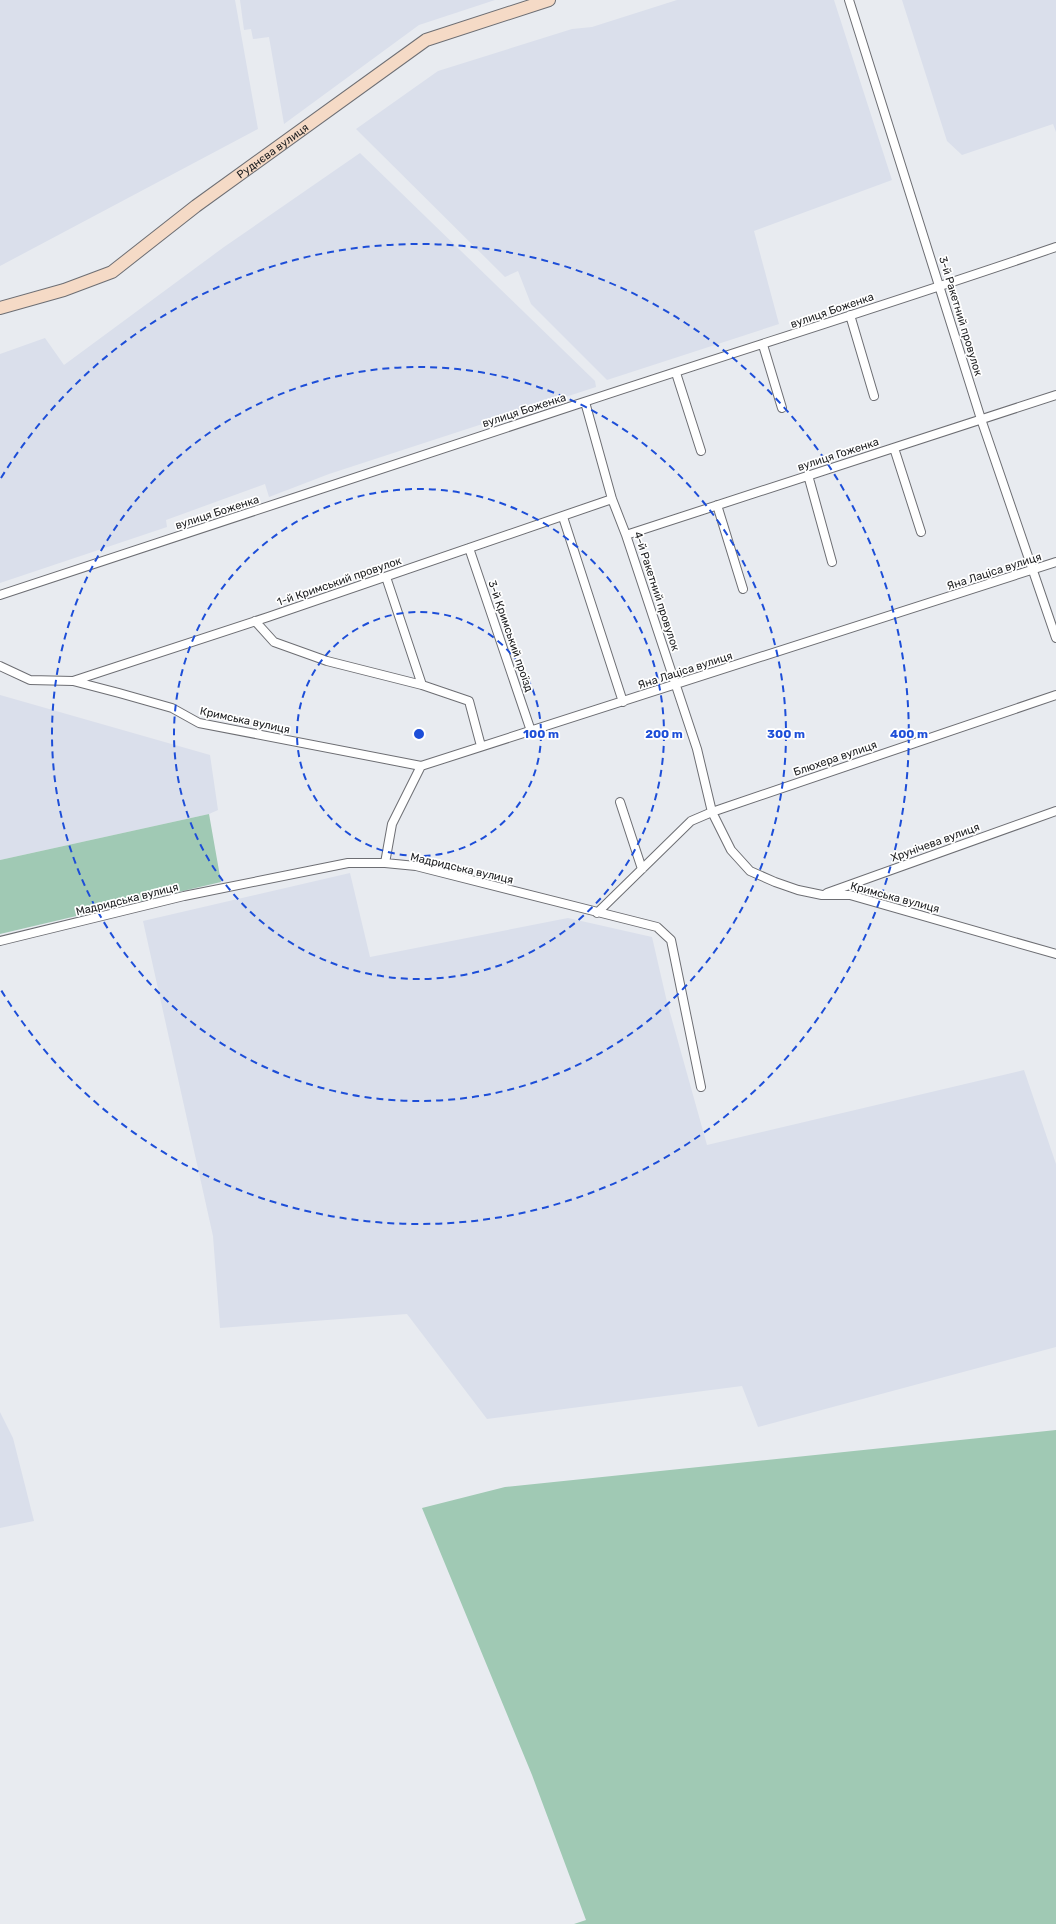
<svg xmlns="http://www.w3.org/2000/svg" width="1056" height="1924" font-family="Rubik,sans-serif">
<rect width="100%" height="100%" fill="#e8ebf0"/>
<path fill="#dadfeb" d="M0 0H235L258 129 0 266Z
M240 0H495L419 25 284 124 269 37 253 39 251 29 244 30Z
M677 0H834L892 180 754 231 779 324 607 380 531 304 518 271 505 277 356 129 438 71 572 29 592 27Z
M902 0H1056V132L1053 124 962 155 947 141Z
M360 153 595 381 596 387 329 474 269 497 265 484 166 520 167 527 0 583V354L45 338 64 365 224 247Z
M0 695 210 755 218 810 209 814 0 860Z
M350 873 370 957 568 918 652 937 667 1002 707 1145 1024 1070 1056 1164V1347L758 1427 742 1386 487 1419 407 1314 220 1328 213 1236 143 921Z
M0 1412 13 1438 34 1521 0 1528Z"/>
<path fill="#a0c9b4" d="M209 814 221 882 0 934V860Z
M1056 1430V1924H574L586 1920 532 1775 422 1508 505 1487Z"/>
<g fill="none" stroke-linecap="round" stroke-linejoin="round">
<g stroke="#6d6e73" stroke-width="10">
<path id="street" d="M849 0 981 419 1056 638
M850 315 874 396
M763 345 782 408
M676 373 701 451
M585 402 612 499 626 535 697 749 712 812 731 850 750 871 775 882 798 890 822 895H850L1056 954
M894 448 921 532
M808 475 832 562
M717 505 743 589
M563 517 623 702
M626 535 1056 395
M469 548 531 731
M386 577 422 685
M0 595C195 531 389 466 584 402 741 350 899 301 1056 247
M255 621 274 642 327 661 422 685 469 701 481 746
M0 666 30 680 73 681 119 693 172 708 199 723 421 766
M73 681 268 617 612 499
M620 802 642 869
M385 863 392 824 421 766 1056 562
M827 893 1056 811
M597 913 691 821 712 812 1056 695
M0 941 184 896 348 863H385L416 866 657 927 671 940 701 1087"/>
</g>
<g stroke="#6d6e73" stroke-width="14">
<g id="secondary">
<path id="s1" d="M0 308 64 290 112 272 196 206 426 40 549 0"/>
</g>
</g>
<use href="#street" stroke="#fff" stroke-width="8"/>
<use href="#secondary" stroke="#f5dac6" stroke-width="12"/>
</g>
<g fill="none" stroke="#1d4ed8" stroke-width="2" stroke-dasharray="7 5">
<circle cx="419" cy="734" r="122"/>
<circle cx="419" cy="734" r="245"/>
<circle cx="419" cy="734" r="367"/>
<path d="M1 478A490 490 0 1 1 1 990"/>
</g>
<g text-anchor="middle" stroke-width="3.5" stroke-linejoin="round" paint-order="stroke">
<g font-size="11" fill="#212224" stroke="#fff">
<text dy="4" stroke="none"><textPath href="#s1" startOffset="319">Руднєва вулиця</textPath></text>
<text transform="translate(832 310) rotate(-19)" y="4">вулиця Боженка</text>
<text transform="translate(961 316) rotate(73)" y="4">3-й Ракетний провулок</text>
<text transform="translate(524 410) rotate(-18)" y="4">вулиця Боженка</text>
<text transform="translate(838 454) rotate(-18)" y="4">вулиця Гоженка</text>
<text transform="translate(217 512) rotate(-18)" y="4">вулиця Боженка</text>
<text transform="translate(994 571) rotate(-18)" y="4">Яна Лаціса вулиця</text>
<text transform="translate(339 581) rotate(-19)" y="4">1-й Кримський провулок</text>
<text transform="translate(657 591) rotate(72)" y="4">4-й Ракетний провулок</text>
<text transform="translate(511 636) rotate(71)" y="4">3-й Кримський проїзд</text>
<text transform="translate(685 670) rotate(-18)" y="4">Яна Лаціса вулиця</text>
<text transform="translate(245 720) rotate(12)" y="4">Кримська вулиця</text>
<text transform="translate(835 758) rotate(-19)" y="4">Блюхера вулиця</text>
<text transform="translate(935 842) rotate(-20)" y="4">Хрунічева вулиця</text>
<text transform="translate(462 868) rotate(13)" y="4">Мадридська вулиця</text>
<text transform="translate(895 897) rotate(15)" y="4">Кримська вулиця</text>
<text transform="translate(127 899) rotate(-14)" y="4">Мадридська вулиця</text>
</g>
</g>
<circle cx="419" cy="734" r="6" fill="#1d4ed8" stroke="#fff" stroke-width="2"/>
<g font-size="12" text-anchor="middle" font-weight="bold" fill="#1d4ed8" stroke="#fff" stroke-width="3.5" stroke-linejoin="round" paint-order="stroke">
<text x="541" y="738">100 m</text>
<text x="664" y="738">200 m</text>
<text x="786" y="738">300 m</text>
<text x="909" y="738">400 m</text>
</g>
</svg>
